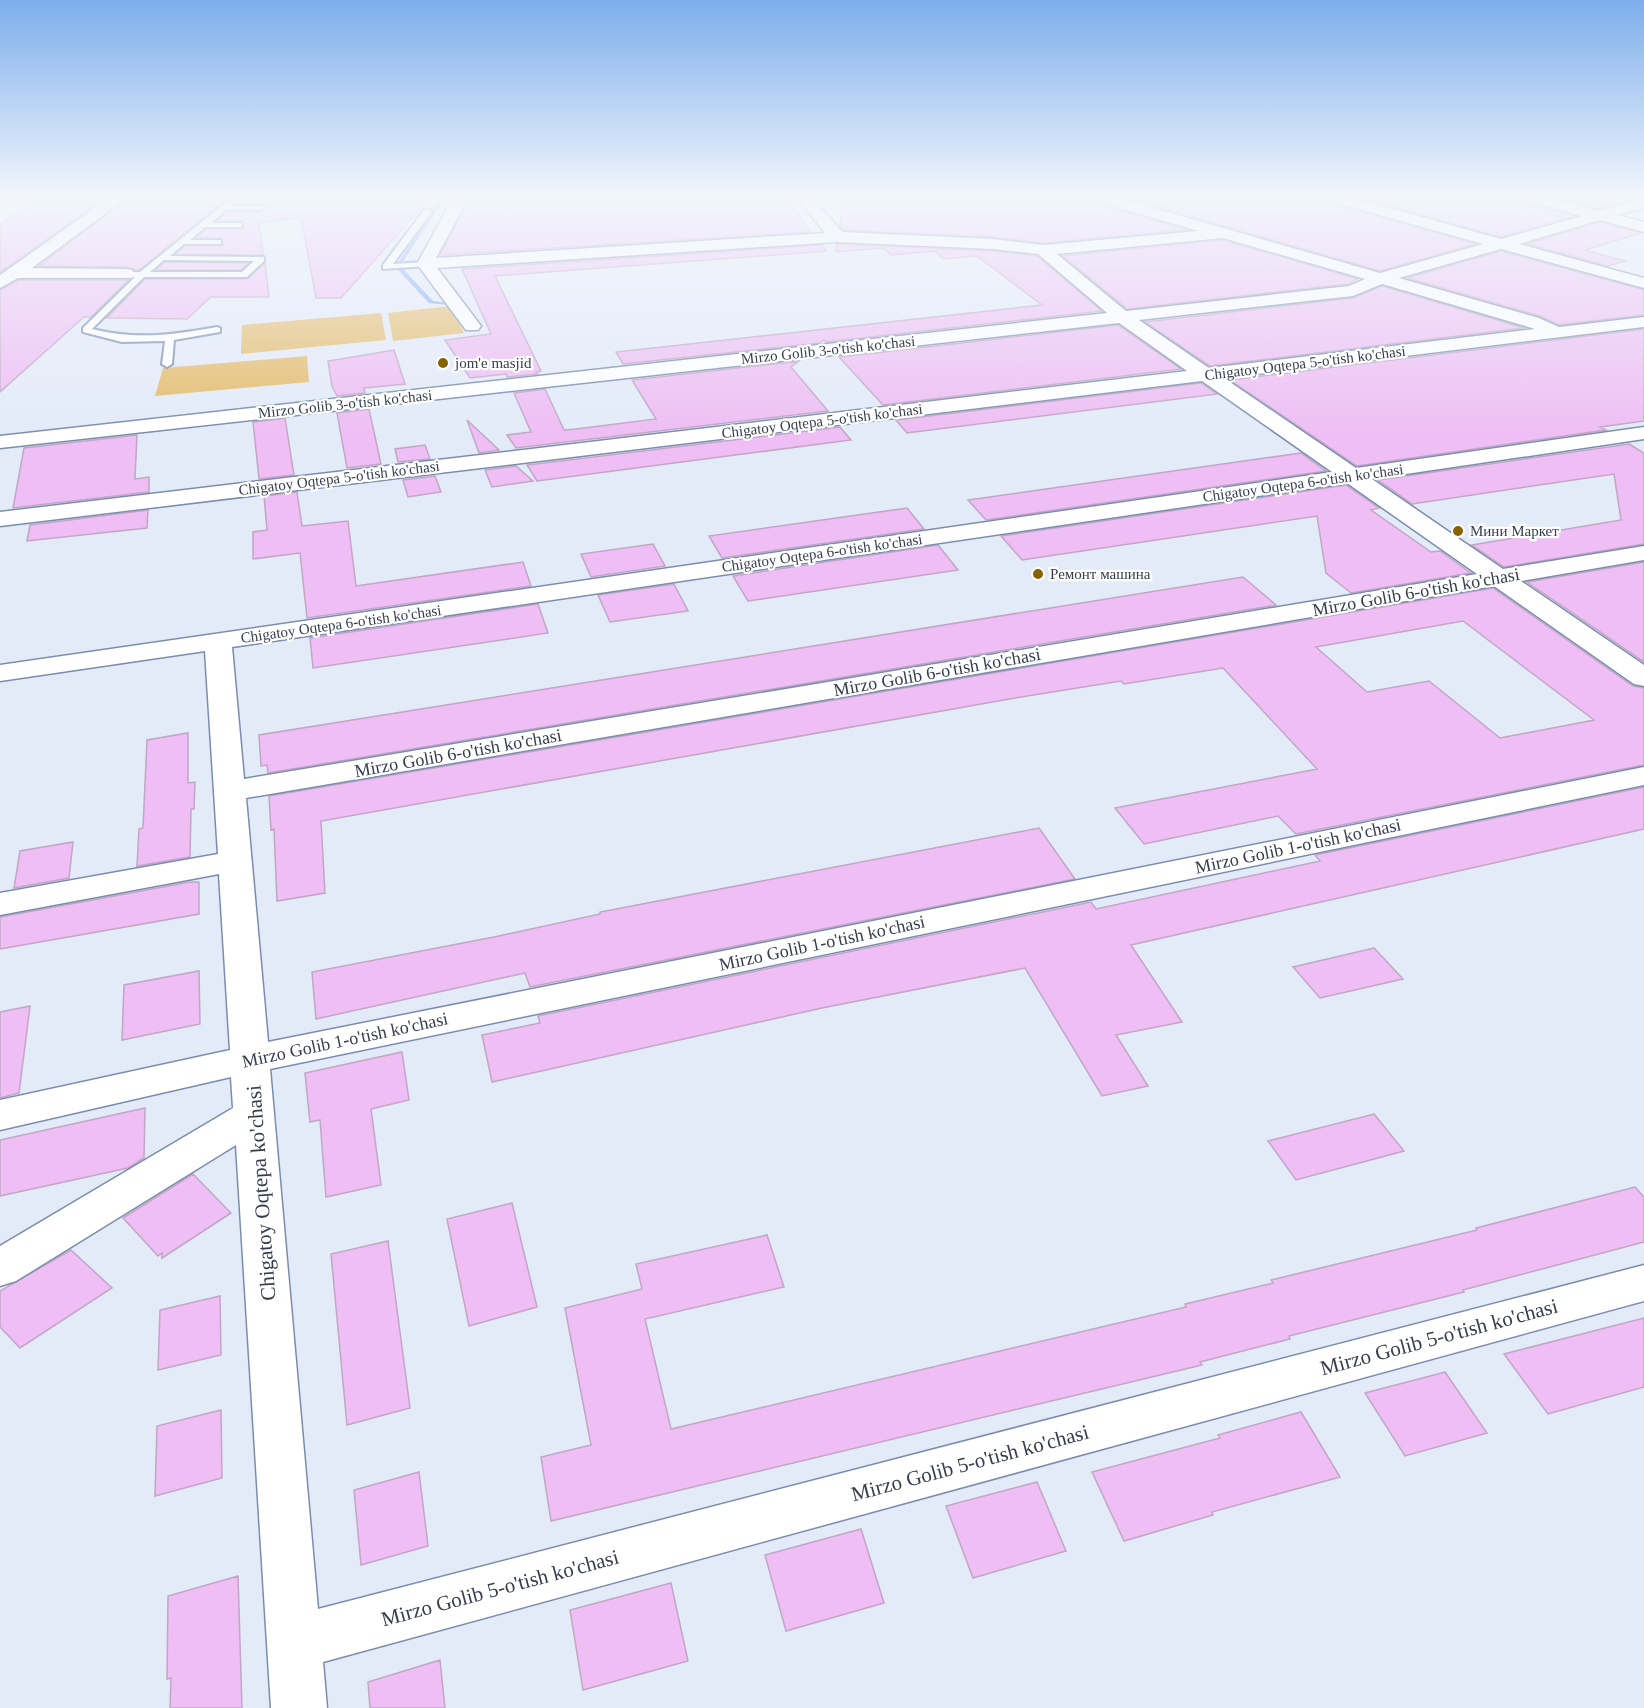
<svg xmlns="http://www.w3.org/2000/svg" width="1644" height="1708" font-family="'Times New Roman',serif">
<rect width="100%" height="100%" fill="#e3ebf9"/>
<path fill="#e4bb6a" d="M451 306 464 333 393 341 388 313Z
M381 313 386 340 241 354 242 325Z
M307 356 309 382 155 396 163 368Z"/>
<g fill="none" stroke-linecap="round" stroke-linejoin="round">
<path fill="#7ea5f2" fill-rule="evenodd" d="M441 196H446L402 263H398Z
M399 269H403L433 301 449 303V305L429 303 399 271Z"/>
</g>
<path fill="#eebef4" stroke="#c2a6c5" stroke-width="1.5" fill-rule="evenodd" d="M44 196H108L0 272V225Z
M131 196 229 197 139 270 126 267 39 266Z
M481 196H784L811 232 440 255 470 199H479Z
M843 196H1084L1087 201 1187 230 1043 243 993 237 843 230 840 226Z
M1121 196H1319L1322 201 1475 244 1380 271Z
M1356 196H1513L1516 201 1573 216 1501 237Z
M1552 196H1580L1614 205 1599 209Z
M244 197 325 198 429 199 341 298H316L301 217 259 223 263 255 176 254 185 246H223L221 238H196L206 229H244L242 221H217L227 212H260L266 209 260 204H237Z
M1600 222 1641 233 1585 250 1625 261 1608 266 1527 244Z
M1223 240 1358 279 1348 284 1127 309 1063 256Z
M837 244 993 251 1037 256 1102 311 826 342 824 340 820 343 623 364 616 352 1042 305 977 256 944 259 934 251 891 255 883 248 836 252Z
M822 245 827 251 495 276 541 371 536 372 538 374 507 377 506 374 470 378 445 340 491 334 462 269Z
M1501 251 1644 290V315L1559 325 1540 316 1407 278Z
M165 262 248 263 241 270H156Z
M265 263 269 297H211L187 319 107 318 145 279H247Z
M19 280H128L91 317H84L0 392V290Z
M1382 286 1524 328 1210 366 1145 322 1353 298Z
M1118 325 1181 369 883 405 839 357Z
M1644 329V421L1600 427 1606 430 1357 466 1230 380Z
M394 350 405 384 364 388 365 393 337 396 332 386 328 361Z
M799 361 791 367 828 411 516 448 507 435 531 432 514 393 545 389 564 430 576 429 656 419 632 380Z
M1201 383 1217 394 907 433 896 420Z
M369 409 381 464 347 468 337 413Z
M285 418 294 475 259 479 253 422Z
M467 420 499 450 479 453Z
M840 427 851 440 537 481 527 465Z
M137 435 135 479 149 477V492L13 508 24 448Z
M1629 444 1644 453V544L1504 567 1472 545 1621 520 1614 474 1412 504 1378 480Z
M425 445 430 459 398 462 395 449Z
M1301 453 1326 471 986 520 968 500Z
M516 466 533 481 492 487 485 470Z
M435 476 441 492 408 497 403 480Z
M1346 485 1379 508 1371 510 1431 552 1440 551 1471 573 1351 593 1326 573 1317 516 1022 560 1001 536Z
M297 492 302 526 348 521 356 586 523 562 531 586 307 618 300 553 253 559V532L267 530 264 496Z
M907 508 924 529 722 558 709 536Z
M148 510 147 528 27 541 30 525Z
M653 544 665 566 591 577 581 554Z
M938 545 958 570 748 601 733 576Z
M1644 562V662L1527 582Z
M1243 577 1276 605 268 773 267 765 261 766 259 735Z
M674 584 688 611 610 622 598 595Z
M1493 588 1633 686 1644 688V765L1296 834 1278 816 1144 844 1115 808 1317 769 1223 668 1124 684 1121 681 1021 697 321 821 325 893 277 901 274 829 271 830 269 796ZM1463 621 1594 720 1500 738 1429 681 1367 692 1316 647Z
M538 604 548 633 313 668 310 638Z
M188 733V783L195 782 194 809H191L190 857 137 866 139 829 143 828 147 740Z
M1644 787V829L1131 945 1182 1022 1116 1035 1148 1086 1102 1096 1025 968 822 1008 492 1082 482 1035 540 1023 538 1016 1091 902 1096 909 1320 861 1315 855Z
M1039 828 1075 879 530 987 525 973 316 1019 312 972 494 937 600 914V912Z
M73 842 69 878 14 888 20 851Z
M190 882H199V914L0 949V917Z
M1374 948 1403 979 1320 998 1293 967Z
M199 971 200 1024 122 1040 124 985Z
M30 1006 19 1093 0 1098V1012Z
M402 1052 409 1100 371 1109 381 1185 326 1197 320 1120 310 1122 305 1073Z
M145 1108 144 1158 128 1168 0 1196V1140Z
M1374 1114 1404 1151 1296 1180 1268 1141Z
M193 1174 231 1213 162 1258V1253L158 1256 123 1218Z
M1635 1187 1644 1197V1242L1463 1290 1464 1292 1289 1336 1290 1339 1200 1362 1202 1365 551 1521 541 1457 591 1445 565 1308 642 1289 636 1264 767 1235 784 1287 645 1319 671 1429 1186 1307 1185 1304 1273 1283 1271 1280 1477 1230 1476 1228Z
M512 1203 537 1307 469 1326 447 1219Z
M388 1241 410 1408 347 1425 331 1254Z
M71 1250 112 1288 20 1348 0 1327V1291Z
M220 1296 221 1355 158 1370 160 1310Z
M1644 1318V1387L1548 1414 1504 1354Z
M1445 1372 1487 1433 1405 1456 1365 1393Z
M221 1410 222 1478 155 1496 157 1426Z
M1301 1412 1340 1477 1212 1512 1213 1515 1124 1541 1092 1472 1220 1438 1218 1435Z
M419 1472 428 1546 361 1565 354 1490Z
M1037 1482 1066 1551 973 1578 946 1506Z
M861 1529 884 1603 786 1631 765 1555Z
M238 1576 242 1708H170L171 1678 167 1679 168 1596Z
M671 1583 688 1661 583 1690 570 1610Z
M440 1660 445 1708H370L368 1682Z"/>
<g fill="none" stroke-linecap="round" stroke-linejoin="round">
<g stroke="#7b8dae" stroke-width="4">
<path id="service" d="M234 196H242L232 206H260L264 208 260 210H226L211 223H242V227H205L190 240H221V244H184L170 256 264 257V261L247 277H144L92 329C138 340 171 335 217 327L220 328V332L174 340 172 364 167 367 162 364 165 341 122 342 83 332V328L135 277 123 276V272H140ZM164 260 254 261 242 272H150Z
M425 209 432 211 393 264 425 262H428V266L383 269V265Z"/>
</g>
<g stroke="#7b8dae" stroke-width="3">
<path id="minor" d="M112 196H129L32 268 126 269 132 270 134 274 132 278H18L0 288V275Z
M454 196H469L436 258 825 233 796 196H811L842 232 993 239 1043 245 1199 231 1088 199 1086 196H1111L1380 273 1483 244 1323 199 1321 196H1346L1501 239 1582 216 1517 199 1515 196H1541L1599 211 1644 199V208L1617 215 1644 222V232L1600 220 1519 244 1644 278V288L1501 249 1399 278 1539 318 1559 327 1644 317V327L1224 378 1356 468 1644 427V439L1372 479 1503 569 1644 546V560L1521 581 1644 665V686L1634 684 1494 586 246 798 268 1042 1644 767V785L270 1069 318 1609 1644 1265V1301L323 1662 327 1708H271L236 1145 16 1281 0 1286V1246L233 1108 231 1077 0 1130V1100L230 1050 219 874 0 915V893L218 854 205 651 0 681V665L1332 472 1202 381 0 526V512L1187 371 1119 323 0 448V436L1107 313 1038 254 993 249 837 242 437 268 481 326 478 330H466L417 264ZM1223 238 1365 279 1349 286 1126 311 1057 254ZM1382 284 1535 329 1209 368 1139 320 1353 296ZM1347 483 1477 574 244 779 232 647Z"/>
</g>
<use href="#service" fill="#fff" fill-rule="evenodd"/>
<use href="#minor" fill="#fff" fill-rule="evenodd"/>
</g>
<linearGradient id="sky" x2="0" y2="1"><stop stop-color="#7daeec"/><stop offset="0.45" stop-color="#f2f6fc"/><stop offset="1" stop-color="#f2f6fc" stop-opacity="0"/></linearGradient>
<rect width="1644" height="436" fill="url(#sky)"/>
<g fill="#876200" stroke="#fff" stroke-width="2">
<circle cx="443" cy="363" r="6"/>
<circle cx="1458" cy="531" r="6"/>
<circle cx="1038" cy="574" r="6"/>
</g>
<g text-anchor="middle" stroke-width="4.5" stroke-linejoin="round" paint-order="stroke">
<g font-size="15" fill="#363d4c" stroke="#fff">
<text transform="translate(828 350) rotate(-6)" y="5">Mirzo Golib 3-o'tish ko'chasi</text>
<text transform="translate(1305 363) rotate(-7)" y="5">Chigatoy Oqtepa 5-o'tish ko'chasi</text>
<text transform="translate(345 404) rotate(-6)" y="5">Mirzo Golib 3-o'tish ko'chasi</text>
<text transform="translate(822 421) rotate(-7)" y="5">Chigatoy Oqtepa 5-o'tish ko'chasi</text>
<text transform="translate(339 478) rotate(-7)" y="5">Chigatoy Oqtepa 5-o'tish ko'chasi</text>
<text transform="translate(1303 483) rotate(-8)" y="5">Chigatoy Oqtepa 6-o'tish ko'chasi</text>
<text transform="translate(822 553) rotate(-8)" y="5">Chigatoy Oqtepa 6-o'tish ko'chasi</text>
<text transform="translate(341 624) rotate(-8)" y="5">Chigatoy Oqtepa 6-o'tish ko'chasi</text>
</g>
<g font-size="15" fill="#363d4c" stroke="#fff" text-anchor="start">
<text x="455" y="368">jom'e masjid</text>
<text x="1470" y="536">Мини Маркет</text>
<text x="1050" y="579">Ремонт машина</text>
</g>
<g font-size="18" fill="#363d4c" stroke="#fff">
<text transform="translate(1416 592) rotate(-10)" y="6">Mirzo Golib 6-o'tish ko'chasi</text>
<text transform="translate(937 672) rotate(-10)" y="6">Mirzo Golib 6-o'tish ko'chasi</text>
<text transform="translate(458 753) rotate(-10)" y="6">Mirzo Golib 6-o'tish ko'chasi</text>
<text transform="translate(1298 846) rotate(-12)" y="6">Mirzo Golib 1-o'tish ko'chasi</text>
<text transform="translate(822 943) rotate(-12)" y="6">Mirzo Golib 1-o'tish ko'chasi</text>
<text transform="translate(345 1040) rotate(-12)" y="6">Mirzo Golib 1-o'tish ko'chasi</text>
</g>
<g font-size="21" fill="#363d4c" stroke="#fff">
<text transform="translate(261 1193) rotate(-94)" y="7">Chigatoy Oqtepa ko'chasi</text>
<text transform="translate(1439 1337) rotate(-15)" y="7">Mirzo Golib 5-o'tish ko'chasi</text>
<text transform="translate(970 1463) rotate(-15)" y="7">Mirzo Golib 5-o'tish ko'chasi</text>
<text transform="translate(500 1588) rotate(-15)" y="7">Mirzo Golib 5-o'tish ko'chasi</text>
</g>
</g>
</svg>
